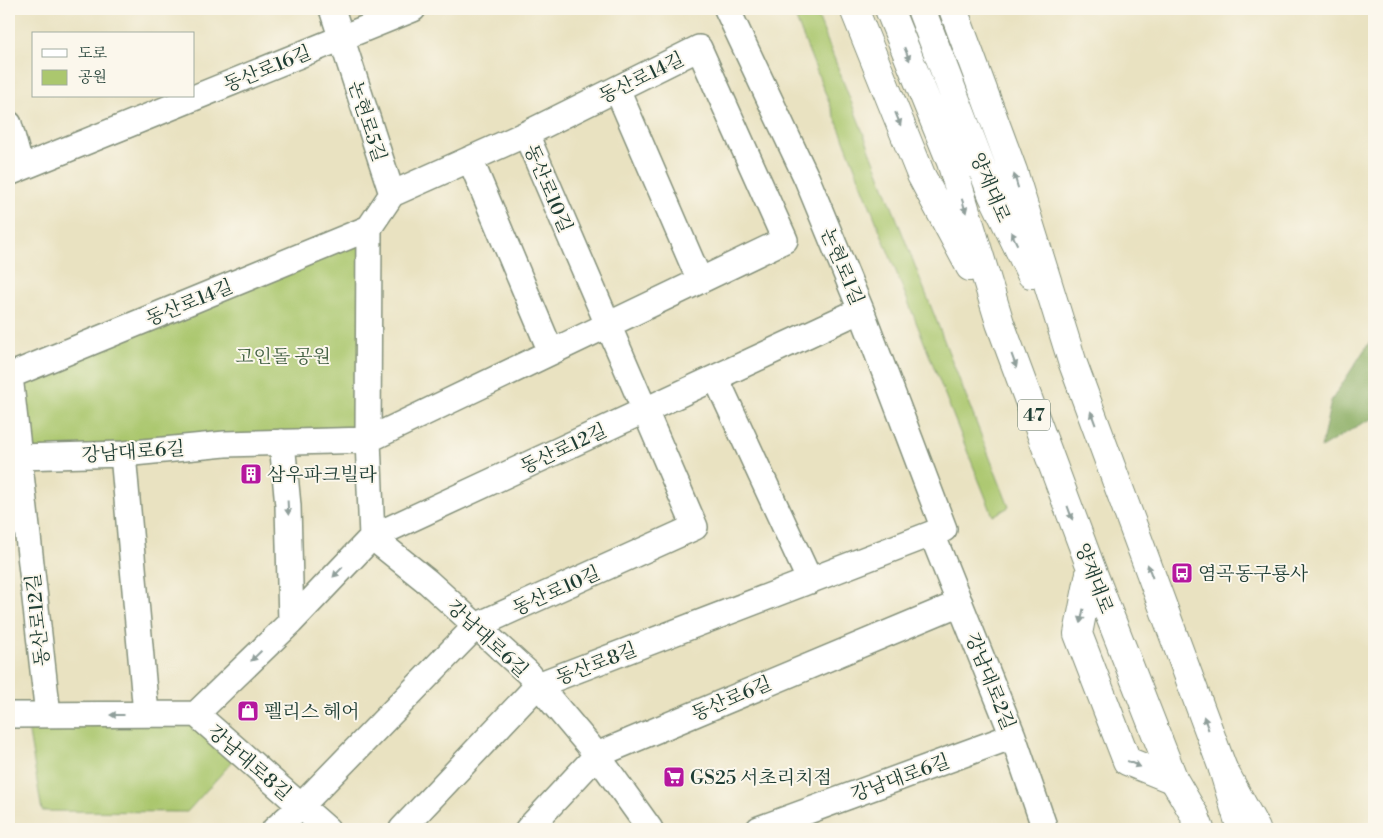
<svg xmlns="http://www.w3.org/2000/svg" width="1383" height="838" font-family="'Libre Bodoni','Noto Serif KR',serif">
<rect width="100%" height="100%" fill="#fbf7ec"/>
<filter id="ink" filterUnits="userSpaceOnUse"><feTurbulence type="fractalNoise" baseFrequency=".02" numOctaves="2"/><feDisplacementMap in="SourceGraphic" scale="10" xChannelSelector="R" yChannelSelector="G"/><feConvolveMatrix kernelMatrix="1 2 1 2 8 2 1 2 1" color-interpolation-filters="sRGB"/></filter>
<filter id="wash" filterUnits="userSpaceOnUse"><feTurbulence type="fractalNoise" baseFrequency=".0096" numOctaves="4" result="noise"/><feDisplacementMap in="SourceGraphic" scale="20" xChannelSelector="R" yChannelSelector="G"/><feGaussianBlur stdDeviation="1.12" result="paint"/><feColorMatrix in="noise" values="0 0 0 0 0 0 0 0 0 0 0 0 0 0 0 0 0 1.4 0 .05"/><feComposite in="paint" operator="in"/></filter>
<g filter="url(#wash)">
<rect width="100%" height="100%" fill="#e9e2c1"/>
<path fill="#abc76e" stroke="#658251" d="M792 9H815L1009 507 993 516Z
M369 228 368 440 19 457 10 376Z
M196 714 240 753 187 812 42 811 26 715Z"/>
<path fill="#88ac61" stroke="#54744a" d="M1374 335V418L1359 425 1321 448 1331 401Z"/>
</g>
<g filter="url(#ink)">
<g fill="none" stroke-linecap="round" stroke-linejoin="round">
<g stroke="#84907a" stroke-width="28">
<path id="street" d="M332 9 392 194
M617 89 700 281
M9 124 21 168
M470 159 551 352
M9 173 413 9
M369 228 368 440 372 537 428 582 528 673 597 755 650 829
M369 228 392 194
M9 376 369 228
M10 376 48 715
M716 378 810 581
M282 442 288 506 291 622
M123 454 146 714
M19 457 123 454 225 444 368 440 785 240 699 48 526 134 392 194
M932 534 1013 736 1045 829
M196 714 327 829
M9 715 196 714 291 622 372 537 861 310
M275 829 301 806 476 626 695 527 526 134
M402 829 538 685 944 529 861 310 807 179 727 9
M528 829 597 755 960 603
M759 829 1013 736"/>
</g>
<g stroke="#84907a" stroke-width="30">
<path id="primary" d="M854 9 921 175 970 267
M889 9 951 162 1000 323 1091 568 1174 780 1195 816 1196 829
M921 9 992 194 1031 274
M953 9 1013 171 1072 361 1223 769 1256 829
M1091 568 1078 634 1127 761 1174 780"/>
</g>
<g stroke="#84907a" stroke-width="30">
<path id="highway" d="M1223 769 1241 829
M1195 816 1200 829"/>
</g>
<use href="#street" stroke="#fff" stroke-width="25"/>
<use href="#primary" stroke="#fff" stroke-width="28"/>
<use href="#highway" stroke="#fff" stroke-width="28"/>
</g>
<defs><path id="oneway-solid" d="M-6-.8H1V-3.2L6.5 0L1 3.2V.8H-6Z" transform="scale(1.25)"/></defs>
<g fill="#8f9e9a">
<use href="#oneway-solid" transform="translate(907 54) rotate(68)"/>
<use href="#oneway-solid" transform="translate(898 119) rotate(68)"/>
<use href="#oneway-solid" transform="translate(1016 181) rotate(-107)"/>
<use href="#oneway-solid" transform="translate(964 206) rotate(73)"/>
<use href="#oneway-solid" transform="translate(1014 238) rotate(-116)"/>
<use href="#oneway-solid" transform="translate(1014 361) rotate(70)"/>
<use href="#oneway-solid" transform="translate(1093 418) rotate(-110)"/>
<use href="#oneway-solid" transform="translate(288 508) rotate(87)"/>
<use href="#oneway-solid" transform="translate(1070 513) rotate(70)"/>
<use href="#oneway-solid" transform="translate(1150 571) rotate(-110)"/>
<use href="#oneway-solid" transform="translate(338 572) rotate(134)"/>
<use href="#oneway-solid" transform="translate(1082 616) rotate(101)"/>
<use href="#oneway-solid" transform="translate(256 656) rotate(136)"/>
<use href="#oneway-solid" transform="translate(117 715) rotate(180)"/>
<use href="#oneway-solid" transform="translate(1206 723) rotate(-110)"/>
<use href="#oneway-solid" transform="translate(1134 764) rotate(24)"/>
</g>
</g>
<defs>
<g id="building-square" transform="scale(1.125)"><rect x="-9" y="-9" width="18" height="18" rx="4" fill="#b5179e" stroke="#fbf7ec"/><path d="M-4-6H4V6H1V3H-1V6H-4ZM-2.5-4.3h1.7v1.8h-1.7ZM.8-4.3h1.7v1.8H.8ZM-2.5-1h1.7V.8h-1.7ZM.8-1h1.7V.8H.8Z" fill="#fff"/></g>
<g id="bus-square" transform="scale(1.125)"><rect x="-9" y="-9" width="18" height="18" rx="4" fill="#b5179e" stroke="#fbf7ec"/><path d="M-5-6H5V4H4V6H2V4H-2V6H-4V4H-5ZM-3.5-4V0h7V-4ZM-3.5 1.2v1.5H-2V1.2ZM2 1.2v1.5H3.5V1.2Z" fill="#fff"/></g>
<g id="shop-square" transform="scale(1.125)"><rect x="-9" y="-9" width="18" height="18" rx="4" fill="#b5179e" stroke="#fbf7ec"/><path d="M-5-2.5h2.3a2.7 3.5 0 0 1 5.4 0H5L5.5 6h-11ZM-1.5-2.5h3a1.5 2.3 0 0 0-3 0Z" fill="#fff"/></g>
<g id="supermarket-square" transform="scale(1.125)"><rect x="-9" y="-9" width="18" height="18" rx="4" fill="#b5179e" stroke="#fbf7ec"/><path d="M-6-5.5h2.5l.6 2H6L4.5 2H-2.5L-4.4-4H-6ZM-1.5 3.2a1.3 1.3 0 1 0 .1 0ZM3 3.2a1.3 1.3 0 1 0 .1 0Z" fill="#fff"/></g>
</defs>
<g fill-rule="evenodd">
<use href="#building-square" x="251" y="474"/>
<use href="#bus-square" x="1182" y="573"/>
<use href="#shop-square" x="248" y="711"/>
<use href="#supermarket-square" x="674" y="777"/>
</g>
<g text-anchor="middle" stroke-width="4" stroke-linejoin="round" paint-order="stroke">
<rect fill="#fbf7ec" stroke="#61756b" stroke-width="1" x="1018" y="399.5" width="32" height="31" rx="4"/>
<g font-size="18" font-weight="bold" fill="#1f3d34">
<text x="1034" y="421">47</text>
</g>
<g font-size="19" fill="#1f3d34" stroke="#fbf7ec">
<text transform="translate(267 68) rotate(-22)" y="7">동산로16길</text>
<text transform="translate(641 77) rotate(-26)" y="7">동산로14길</text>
<text transform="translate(368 121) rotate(72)" y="7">논현로5길</text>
<text transform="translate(991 187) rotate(67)" y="7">양재대로</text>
<text transform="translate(549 188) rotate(67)" y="7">동산로10길</text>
<text transform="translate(843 266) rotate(67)" y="7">논현로1길</text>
<text transform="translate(189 302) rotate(-22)" y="7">동산로14길</text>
<text transform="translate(563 448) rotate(-25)" y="7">동산로12길</text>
<text transform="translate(133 451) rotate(-4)" y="7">강남대로6길</text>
<text transform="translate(1095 578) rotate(69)" y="7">양재대로</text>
<text transform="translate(556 590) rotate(-24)" y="7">동산로10길</text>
<text transform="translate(37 620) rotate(-96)" y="7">동산로12길</text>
<text transform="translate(488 638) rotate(43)" y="7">강남대로6길</text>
<text transform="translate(596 663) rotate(-21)" y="7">동산로8길</text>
<text transform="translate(991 681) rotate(68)" y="7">강남대로2길</text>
<text transform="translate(731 698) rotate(-23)" y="7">동산로6길</text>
<text transform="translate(250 762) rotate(41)" y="7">강남대로8길</text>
<text transform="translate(900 777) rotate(-20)" y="7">강남대로6길</text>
</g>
<g font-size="19" fill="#426042" stroke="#fbf7ec">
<text x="283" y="363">고인돌 공원</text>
</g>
<g font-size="19" fill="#1f3d34" stroke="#fbf7ec" text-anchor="start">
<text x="267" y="481">삼우파크빌라</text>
<text x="1198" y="580">염곡동구룡사</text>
<text x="264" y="718">펠리스 헤어</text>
<text x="690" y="784">GS25 서초리치점</text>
</g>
</g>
<rect width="1383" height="838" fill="none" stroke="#fbf7ec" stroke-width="30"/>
<rect x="32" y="32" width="162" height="65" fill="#fbf7ec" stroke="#a3ada2"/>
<rect x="42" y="49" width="25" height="8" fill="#ffffff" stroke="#a3ada2"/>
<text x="78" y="58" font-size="15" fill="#1f3d34">도로</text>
<rect x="42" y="70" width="25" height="15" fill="#abc76e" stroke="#a3ada2"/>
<text x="78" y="82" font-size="15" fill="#1f3d34">공원</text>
</svg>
